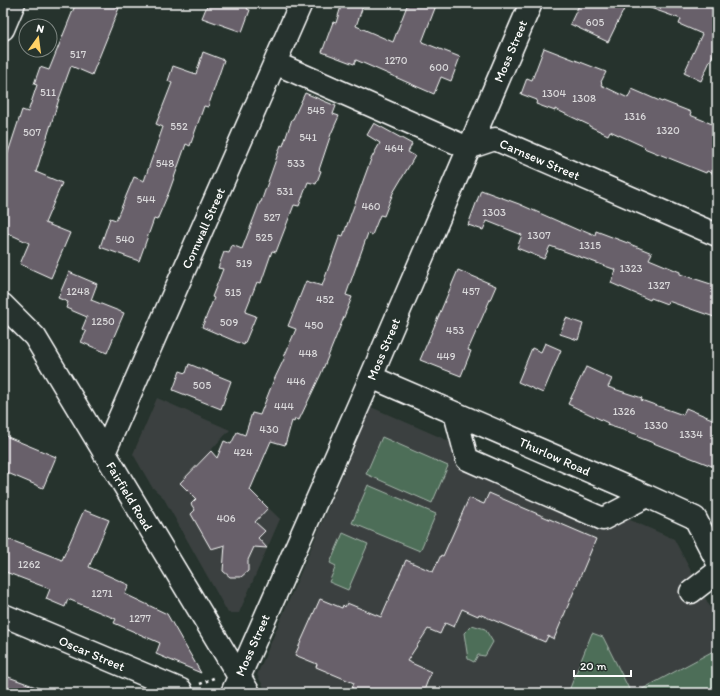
<svg xmlns="http://www.w3.org/2000/svg" width="720" height="696" font-family="Itim,sans-serif">
<rect width="100%" height="100%" fill="#26332d"/>
<filter id="ink" filterUnits="userSpaceOnUse"><feTurbulence type="fractalNoise" baseFrequency=".025" numOctaves="2"/><feDisplacementMap in="SourceGraphic" scale="8" xChannelSelector="R" yChannelSelector="G"/><feConvolveMatrix kernelMatrix="1 2 1 2 8 2 1 2 1" color-interpolation-filters="sRGB"/></filter>
<g filter="url(#ink)">
<path fill="#3a413f" d="M157 398 230 430 210 451 280 519 239 613H228L163 497 152 487 133 454Z
M371 407 674 539 717 620V649L635 693H631L603 637 592 633 568 693H267L257 675Z"/>
<path fill="#4e6e58" stroke="#a6b6ac" d="M382 437 448 466 432 503 366 474Z
M368 485 436 514 420 551 352 523Z
M343 533 368 544 348 590 329 582 336 566 330 563Z
M472 625 485 629 493 642 485 656 478 655 474 662 468 659 464 633Z
M592 633 603 637 631 693H568Z
M717 649V693H635Z"/>
<path fill="#68616a" stroke="#fff" d="M76 3H106L119 8 92 75 71 66 59 99 36 172 62 183 45 223 70 233 51 278 20 264 29 243 3 231V168L22 110 28 112 37 85 34 84 40 67 49 70Z
M208 3H250L247 9 250 10 242 32 202 18Z
M342 3H364L356 26 393 42 408 3H437L422 42 460 57 451 81 441 77 434 94 356 60 354 64 322 52 333 22 336 23Z
M580 3H627L608 42 570 24Z
M643 3H717V46L701 81 684 73 702 34 679 24 681 19 642 5Z
M544 48 606 72 601 82 602 83 601 85 628 98 632 89 662 102 663 101 691 112 690 115 717 126V175L707 171 706 173 644 148 645 147 610 131 608 135 589 126V125L555 109V111L536 104 537 100 521 94 527 78 532 80Z
M203 52 224 60 208 107 204 106 190 146 186 144 169 192 157 220 154 219 139 261 100 247 110 218 116 220 134 177 144 181 163 127 156 124 172 83 168 81 173 66 196 74Z
M305 93 336 106 333 114 339 116 331 134 319 170 321 171 316 184 308 182 299 206 294 205 276 252 272 251 261 283 257 282 245 312 256 316 244 345 202 327 214 298 212 297 223 269 218 268 224 252 229 253 232 245 242 249 260 202H261L281 145 283 146 292 119H293Z
M374 123 412 144 408 152 415 156 393 193 384 216 380 215 372 235 368 233 346 295 352 297 346 312 321 374 299 420 295 419 294 422 292 421 285 445 271 441 250 490 268 508 255 522 265 531 258 538 267 548 254 547 248 560V571L241 577H230L223 571 225 545 211 549 191 514 195 510 191 504 196 499 180 483 211 451 217 458 224 441 231 444 237 432 245 435 252 413 260 415 273 382 285 357H284L296 329 288 326 306 281 322 286 340 235 343 236 371 159 380 143 367 135Z
M481 190 519 204 580 231 581 229 595 235 596 231 625 242 652 253 649 259 680 272V274L717 286V318L668 301 667 304 651 298 650 300 611 283 616 270 550 246 544 259 517 248 522 235 487 221 483 230 468 225Z
M458 270 496 286 468 350 471 351 461 376 420 360Z
M69 272 97 284 91 300 124 313 107 353 81 342 86 332 82 329 87 317 66 308 68 302 58 298Z
M566 318 583 324 578 340 560 334Z
M545 343 561 350 543 393 518 382 532 348 541 352Z
M189 364 231 381 221 409 173 390 180 371 186 373Z
M586 367 612 379 608 387 642 398 641 400 683 415 686 408 717 421V468L638 437 639 435 607 425 608 423 568 404Z
M3 435 56 457 43 488 3 471Z
M489 493 596 539 554 639 548 636 545 642 479 614 478 616 462 609 454 627 445 623 440 634 428 629 407 661 431 672 423 693H350L354 683 316 667 317 664 295 655 320 599 342 608 343 605 345 607 347 603 381 617 406 560 433 572 441 555 443 556 469 498 484 504Z
M84 510 109 520 89 567 129 585 125 594 167 614 201 673 156 654 160 643 114 623 116 619 68 599 65 607 46 599 50 589 3 571V537L62 560Z
M3 675 47 691V693H3Z"/>
<g fill="none" stroke-linecap="round" stroke-linejoin="round">
<g stroke="#fff" stroke-width="25">
<path id="minor" d="M3 29 14 3
M275 63 468 148 495 139 717 235
M3 305 35 337 249 693
M371 377 647 496 695 518 717 561
M455 413 467 459 603 519 647 496
M104 453 301 3
M691 592 717 572
M3 615 181 690
M232 693 371 377 531 3"/>
</g>
<path stroke="#fff" stroke-width="2.5" stroke-dasharray="3 3" stroke-linecap="butt" d="M200 684 216 677"/>
<use href="#minor" stroke="#26332d" stroke-width="22"/>
</g>
</g>
<g text-anchor="middle" stroke-width="4" stroke-linejoin="round" paint-order="stroke">
<g font-size="11" fill="#d9d8da">
<text x="595" y="26">605</text>
<text x="78" y="58">517</text>
<text x="396" y="64">1270</text>
<text x="439" y="71">600</text>
<text x="48" y="96">511</text>
<text x="554" y="97">1304</text>
<text x="584" y="102">1308</text>
<text x="316" y="114">545</text>
<text x="635" y="120">1316</text>
<text x="179" y="130">552</text>
<text x="668" y="134">1320</text>
<text x="32" y="136">507</text>
<text x="308" y="141">541</text>
<text x="394" y="152">464</text>
<text x="165" y="167">548</text>
<text x="296" y="167">533</text>
<text x="285" y="195">531</text>
<text x="146" y="203">544</text>
<text x="371" y="210">460</text>
<text x="494" y="216">1303</text>
<text x="272" y="221">527</text>
<text x="539" y="239">1307</text>
<text x="264" y="241">525</text>
<text x="125" y="243">540</text>
<text x="590" y="249">1315</text>
<text x="244" y="267">519</text>
<text x="631" y="272">1323</text>
<text x="659" y="289">1327</text>
<text x="78" y="295">1248</text>
<text x="471" y="295">457</text>
<text x="233" y="296">515</text>
<text x="325" y="303">452</text>
<text x="103" y="325">1250</text>
<text x="229" y="326">509</text>
<text x="314" y="329">450</text>
<text x="455" y="334">453</text>
<text x="308" y="357">448</text>
<text x="446" y="360">449</text>
<text x="296" y="385">446</text>
<text x="202" y="389">505</text>
<text x="284" y="410">444</text>
<text x="624" y="415">1326</text>
<text x="656" y="429">1330</text>
<text x="269" y="433">430</text>
<text x="691" y="438">1334</text>
<text x="243" y="456">424</text>
<text x="226" y="522">406</text>
<text x="29" y="568">1262</text>
<text x="102" y="597">1271</text>
<text x="140" y="622">1277</text>
</g>
<g font-size="13" fill="#fff" stroke="#26332d">
<text transform="translate(510 51) rotate(-67)" y="5">Moss Street</text>
<text transform="translate(540 159) rotate(23)" y="5">Carnsew Street</text>
<text transform="translate(203 228) rotate(-66)" y="5">Cornwall Street</text>
<text transform="translate(383 349) rotate(-67)" y="5">Moss Street</text>
<text transform="translate(555 456) rotate(24)" y="5">Thurlow Road</text>
<text transform="translate(130 496) rotate(59)" y="5">Fairfield Road</text>
<text transform="translate(252 645) rotate(-66)" y="5">Moss Street</text>
<text transform="translate(92 653) rotate(23)" y="5">Oscar Street</text>
</g>
</g>
<rect width="720" height="696" fill="none" stroke="#26332d" stroke-width="16"/>
<rect x="8" y="8" width="704" height="680" fill="none" stroke="#fff" stroke-width="1.5" filter="url(#ink)"/>
<g transform="translate(38 38) rotate(14)"><circle r="19" fill="#26332d" stroke="#7d8581"/>
<path d="M0-3L7 15L0 10L-7 15Z" fill="#ffd166"/>
<text y="-6" font-size="11" font-weight="bold" text-anchor="middle" fill="#ffffff">N</text>
</g>
<path d="M574 670v6h57v-6" fill="none" stroke="#ffffff" stroke-width="2"/>
<text x="580" y="670" font-size="12" fill="#ffffff" stroke="#26332d" stroke-width="3" paint-order="stroke">20 m</text>
</svg>
